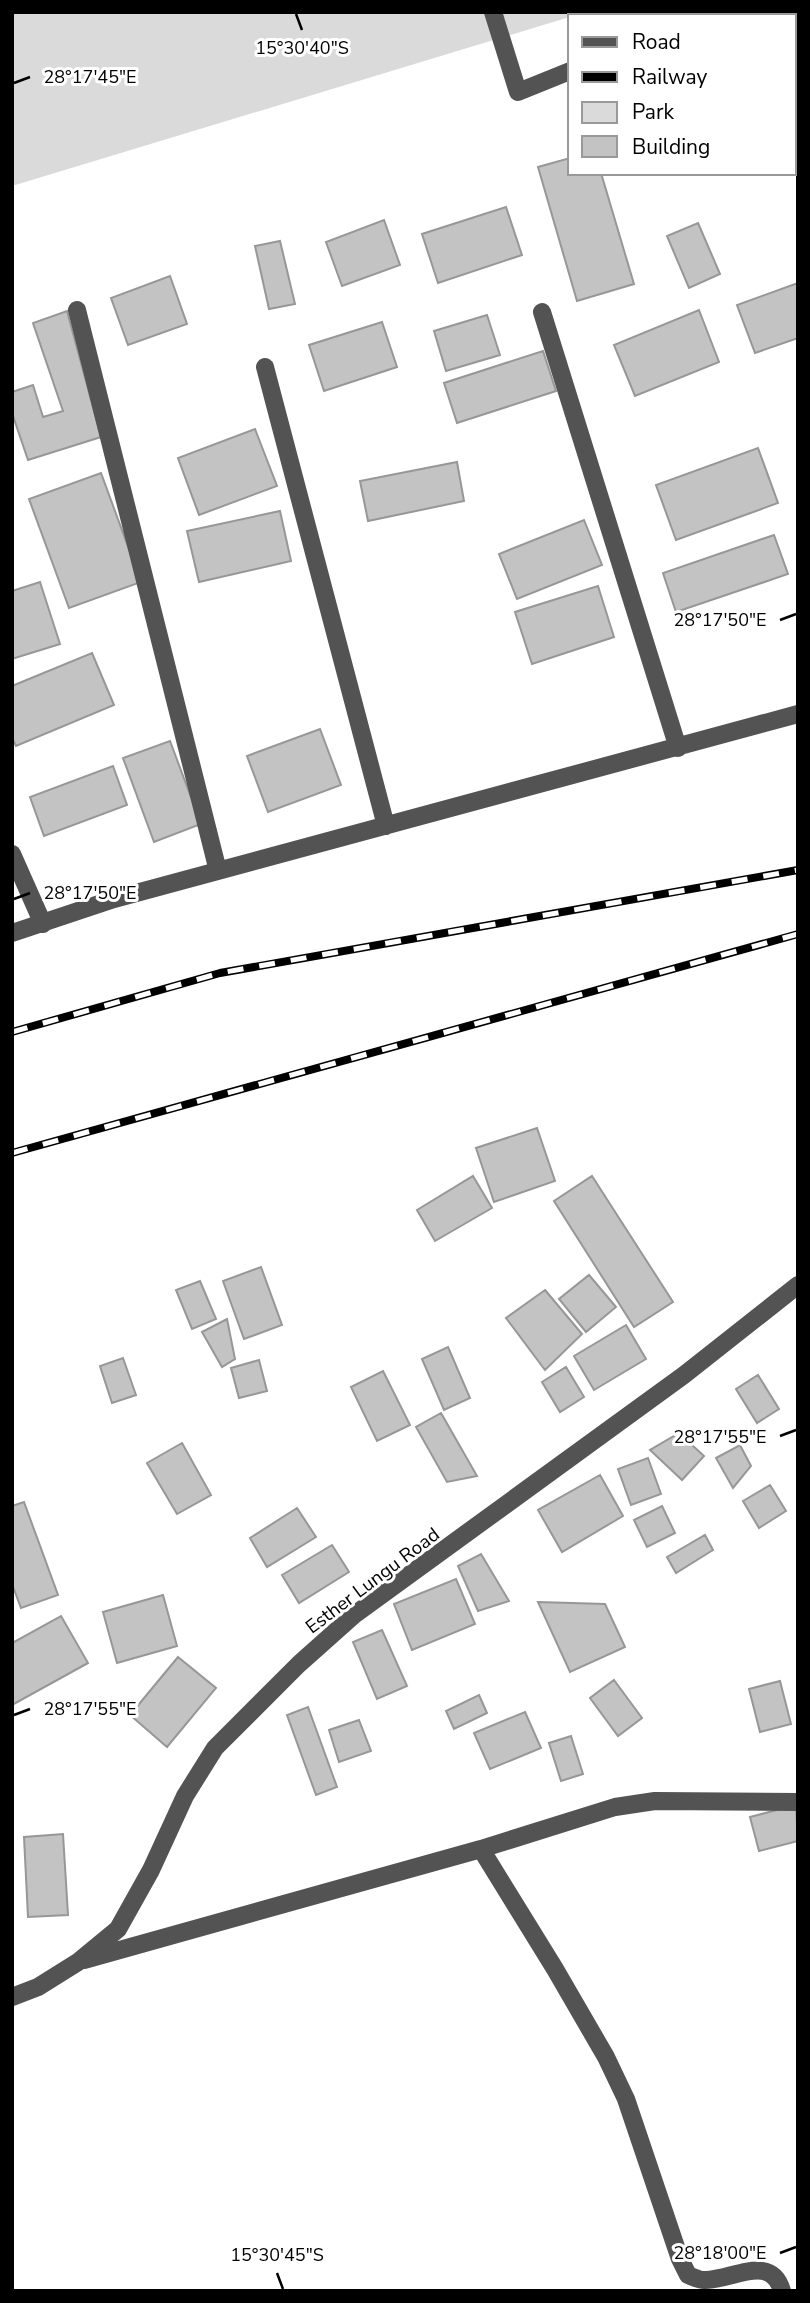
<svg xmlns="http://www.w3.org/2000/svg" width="810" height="2303" font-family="'Nunito Sans',sans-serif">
<rect width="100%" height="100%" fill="#fff"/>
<path fill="#dadada" d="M12 12H586L12 186Z"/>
<path fill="#c3c3c3" stroke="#979797" stroke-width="2" d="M570 158V173H601L634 284 577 301 538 167Z
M506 207 522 255 438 283 422 234Z
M384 220 400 265 342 286 326 242Z
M698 223 720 274 689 288 667 236Z
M280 241 295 304 269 309 255 246Z
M170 276 187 324 128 345 111 298Z
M798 283V338L755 353 737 305Z
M699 310 719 362 635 396 614 345Z
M67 311 101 437 28 460 12 413V392L33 385 43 417 63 411 33 323Z
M487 315 500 355 446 371 434 331Z
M382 322 397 367 324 391 309 345Z
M543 351 556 391 457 423 444 383Z
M255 429 277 486 199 515 178 458Z
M758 448 778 503 676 540 656 485Z
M457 462 464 501 368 521 360 481Z
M101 473 141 582 69 608 29 499Z
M280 511 291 561 199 582 187 531Z
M584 520 602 565 517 599 499 554Z
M774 535 788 574 676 612 663 573Z
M40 582 60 644 12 659V591Z
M598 586 614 637 532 664 515 612Z
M92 653 114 705 16 746 12 738V686Z
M320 729 341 785 268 812 247 756Z
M170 741 201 824 154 842 123 758Z
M113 766 127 805 44 836 30 797Z
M537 1128 555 1181 494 1202 476 1148Z
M473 1176 492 1208 435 1241 417 1210Z
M592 1176 673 1302 634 1327 554 1201Z
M261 1267 282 1325 244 1339 223 1281Z
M589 1275 616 1307 586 1332 559 1299Z
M200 1281 216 1319 192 1329 176 1290Z
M545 1290 582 1334 545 1370 506 1318Z
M227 1319 235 1359 222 1367 202 1332Z
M626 1325 646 1359 594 1390 574 1356Z
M448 1347 470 1398 444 1410 422 1359Z
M123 1358 136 1395 112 1403 100 1366Z
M259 1360 267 1391 239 1398 231 1368Z
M566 1367 584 1397 560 1412 542 1382Z
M383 1371 410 1425 377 1441 351 1387Z
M758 1375 779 1409 757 1423 736 1389Z
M441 1413 477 1476 447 1482 416 1427Z
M679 1433 704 1456 682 1480 650 1450Z
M182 1443 211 1495 177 1514 147 1463Z
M740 1445 751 1466 733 1488 716 1458Z
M648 1458 661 1494 631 1505 618 1469Z
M600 1475 623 1516 562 1552 538 1510Z
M770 1485 786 1511 759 1528 743 1501Z
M24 1502 58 1595 21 1608 12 1584V1506Z
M662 1506 675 1533 647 1547 634 1520Z
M297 1508 316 1537 267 1567 250 1538Z
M705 1535 713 1550 676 1573 667 1557Z
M332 1545 349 1572 299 1603 282 1575Z
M481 1554 509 1601 478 1611 458 1566Z
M456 1579 475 1624 412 1650 394 1604Z
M163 1595 177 1646 117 1663 103 1612Z
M538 1602 605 1604 625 1647 570 1672Z
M61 1616 88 1663 12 1705V1643Z
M382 1630 407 1686 377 1699 353 1642Z
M178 1657 216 1688 167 1747 130 1715Z
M614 1680 642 1718 618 1736 590 1698Z
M780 1681 791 1724 760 1732 749 1689Z
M479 1695 487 1713 454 1729 446 1711Z
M308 1707 337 1787 316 1795 287 1715Z
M525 1712 541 1748 490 1769 474 1733Z
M359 1720 371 1751 339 1762 329 1730Z
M571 1736 583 1774 561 1781 549 1743Z
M796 1805 798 1841 759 1851 750 1817Z
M63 1834 68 1915 28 1917 24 1837Z"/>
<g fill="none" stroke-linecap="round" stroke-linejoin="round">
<path stroke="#535353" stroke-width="18" d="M493 12 518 92 570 71
M710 16H713
M794 31 798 32
M77 310 218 871
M542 312 678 748
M265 367 386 826
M12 854 43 924
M12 933 114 899 798 714
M481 1849 555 1969 606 2057 626 2099 680 2259 688 2275C693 2277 699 2280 704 2280 731 2281 771 2252 782 2291
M84 1960 481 1849 615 1807 655 1801 798 1802
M12 1997 38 1987 78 1962 118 1929 151 1870 185 1796 215 1748 299 1664 354 1615 684 1375 798 1285"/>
<g stroke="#000" stroke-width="8">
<path id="rail" d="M12 1032 220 973 798 870
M12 1153 798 934"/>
</g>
<use href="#rail" stroke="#fff" stroke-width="5" stroke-dasharray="16" stroke-linecap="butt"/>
</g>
<path fill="none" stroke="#000" stroke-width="2.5" d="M296 14 302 30M14 83 30 77M780 620 796 614M14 899 30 893M780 1436 796 1430M14 1715 30 1709M780 2253 796 2247M277 2273 283 2289"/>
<g text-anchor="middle" stroke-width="6" stroke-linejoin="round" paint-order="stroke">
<g font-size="19" fill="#000" stroke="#fff">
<text transform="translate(372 1580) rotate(-37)" y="7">Esther Lungu Road</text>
</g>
</g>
<g font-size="18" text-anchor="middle" fill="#000" stroke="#fff" stroke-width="6" stroke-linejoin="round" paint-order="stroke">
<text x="302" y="54">15°30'40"S</text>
<text x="90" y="83">28°17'45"E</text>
<text x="720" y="626">28°17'50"E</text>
<text x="90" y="899">28°17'50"E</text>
<text x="720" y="1443">28°17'55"E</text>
<text x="90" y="1715">28°17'55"E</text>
<text x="720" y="2259">28°18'00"E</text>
<text x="277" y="2261">15°30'45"S</text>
</g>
<rect width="810" height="2303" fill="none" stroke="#000000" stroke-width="28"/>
<rect x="568" y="14" width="228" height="161" fill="#ffffff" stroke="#999999" stroke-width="2"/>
<rect x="582" y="37" width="35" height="10" fill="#535353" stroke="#999999" stroke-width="2"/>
<text x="632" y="49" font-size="21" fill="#000000">Road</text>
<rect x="582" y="72" width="35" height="10" fill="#000000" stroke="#999999" stroke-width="2"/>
<text x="632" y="84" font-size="21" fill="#000000">Railway</text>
<rect x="582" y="102" width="35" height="21" fill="#dadada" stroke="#999999" stroke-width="2"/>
<text x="632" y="119" font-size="21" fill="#000000">Park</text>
<rect x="582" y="136" width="35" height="21" fill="#c3c3c3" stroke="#999999" stroke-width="2"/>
<text x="632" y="154" font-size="21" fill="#000000">Building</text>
</svg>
